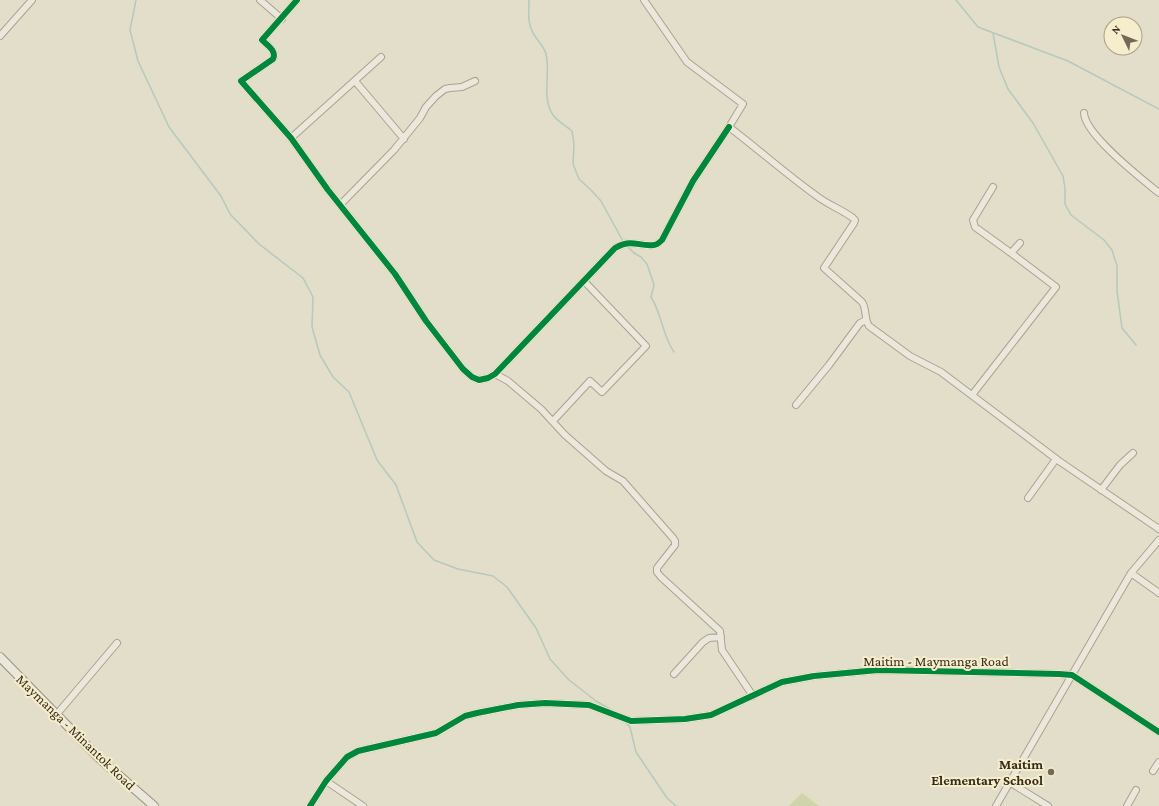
<svg xmlns="http://www.w3.org/2000/svg" width="1159" height="806" font-family="'Crimson Pro',serif">
<rect width="100%" height="100%" fill="#e3dec9"/>
<path fill="#d0d4ab" d="M802 793 819 806H789Z"/>
<g fill="none" stroke-linecap="round" stroke-linejoin="round">
<path stroke="#b5c9be" stroke-width="1.5" d="M136 0 130 30 138 61 169 127 221 196 230 214 259 244 303 278 313 297 312 327 320 355 333 377 349 392 377 460 396 485 417 542 434 560 458 569 493 576 507 587 536 628 550 659 569 680 596 701 617 713
M529 0C529 11 527 23 533 33 537 40 544 46 546 54 551 74 541 97 553 115 557 121 566 126 572 131L574 144 573 164 579 179 591 190 601 201 624 243
M956 0 978 27 1068 61 1159 109
M993 33 999 67 1008 89 1033 123 1063 176 1065 188V204L1071 215 1104 240 1112 250 1117 266V291L1122 328 1136 345
M627 246 634 253 641 257 647 264 654 285 651 297C662 314 662 335 674 352
M625 722 630 727 636 752 667 798 676 806"/>
<g stroke="#a8a293" stroke-width="8">
<path id="street" d="M260 0 282 19
M297 0 262 40C267 45 277 51 273 59L241 81 291 138 328 190 395 274 426 321 463 369 472 377 479 380 488 378 495 374 615 248C633 238 638 247 654 245 657 245 660 242 662 240L693 181 729 127
M644 0 687 62 743 104 729 127C758 149 785 173 814 194 826 204 841 209 853 218L855 220 854 223 824 268 862 302C867 309 864 319 869 326L910 356 941 372 1059 461 1159 529
M0 36 32 0
M355 81 404 139
M1084 113C1085 135 1142 179 1159 193
M291 138 381 57
M993 187 973 220 975 227 1011 253
M340 205 394 150 420 118 426 107 436 96 445 89 450 88 462 87 475 81
M495 374 508 381 541 409 565 435 606 471 623 481 673 538 675 541V545L657 568V572L661 577 720 631 722 650 753 696
M972 395 1056 287 1011 253 1020 243
M796 405 829 365 860 323 866 320
M553 421 590 381 602 392 646 346 584 281
M1101 490 1120 465 1133 453
M1028 498 1056 459
M1131 573 1159 593
M674 674 703 642 709 638 721 637
M57 714 117 643
M1153 771 1159 762
M326 781 363 806
M1011 783 1048 806
M310 806 326 781 347 757 358 751 436 733 465 716 477 713 518 705 545 703 589 705 631 721 685 719 711 715 782 682 814 676 878 670 1059 674 1072 675 1159 732
M996 806 1131 573 1159 540
M1127 806 1136 790"/>
</g>
<g stroke="#979183" stroke-width="10">
<path id="secondary" d="M0 657 99 758 154 806"/>
</g>
<use href="#street" stroke="#ebe7db" stroke-width="6"/>
<use href="#secondary" stroke="#ebe7db" stroke-width="8"/>
<g stroke="#f6edcd" stroke-width="8">
<path id="cycleway" d="M297 0 262 40C267 45 277 51 273 59L241 81 291 138 328 190 395 274 426 321 463 369 472 377 479 380 488 378 495 374 615 248C633 238 638 247 654 245 657 245 660 242 662 240L693 181 729 127
M310 806 326 781 347 757 358 751 436 733 465 716 477 713 518 705 545 703 589 705 631 721 685 719 711 715 782 682 814 676 878 670 1059 674 1072 675 1159 732"/>
</g>
<use href="#cycleway" stroke="#00873e" stroke-width="6"/>
</g>
<circle fill="#736958" stroke="#f6edcd" stroke-width="1.5" cx="1051" cy="772" r="4"/>
<g text-anchor="middle" stroke-width="4" stroke-linejoin="round" paint-order="stroke">
<g font-size="14" fill="#362a1b" stroke="#f6edcd">
<text x="936" y="666">Maitim - Maymanga Road</text>
<text transform="translate(76 732) rotate(44)" y="5">Maymanga - Minantok Road</text>
</g>
<g font-size="14" font-weight="bold" fill="#362a1b" stroke="#f6edcd" text-anchor="end">
<text x="1043" y="769">Maitim<tspan x="1043" dy="16">Elementary School</tspan></text>
</g>
</g>
<g transform="translate(1123 36) rotate(313)"><circle r="19" fill="#f6edcd" stroke="#a99f86"/>
<path d="M0-3L7 15L0 10L-7 15Z" fill="#736958"/>
<text y="-6" font-size="11" font-weight="bold" text-anchor="middle" fill="#362a1b">N</text>
</g>
</svg>
